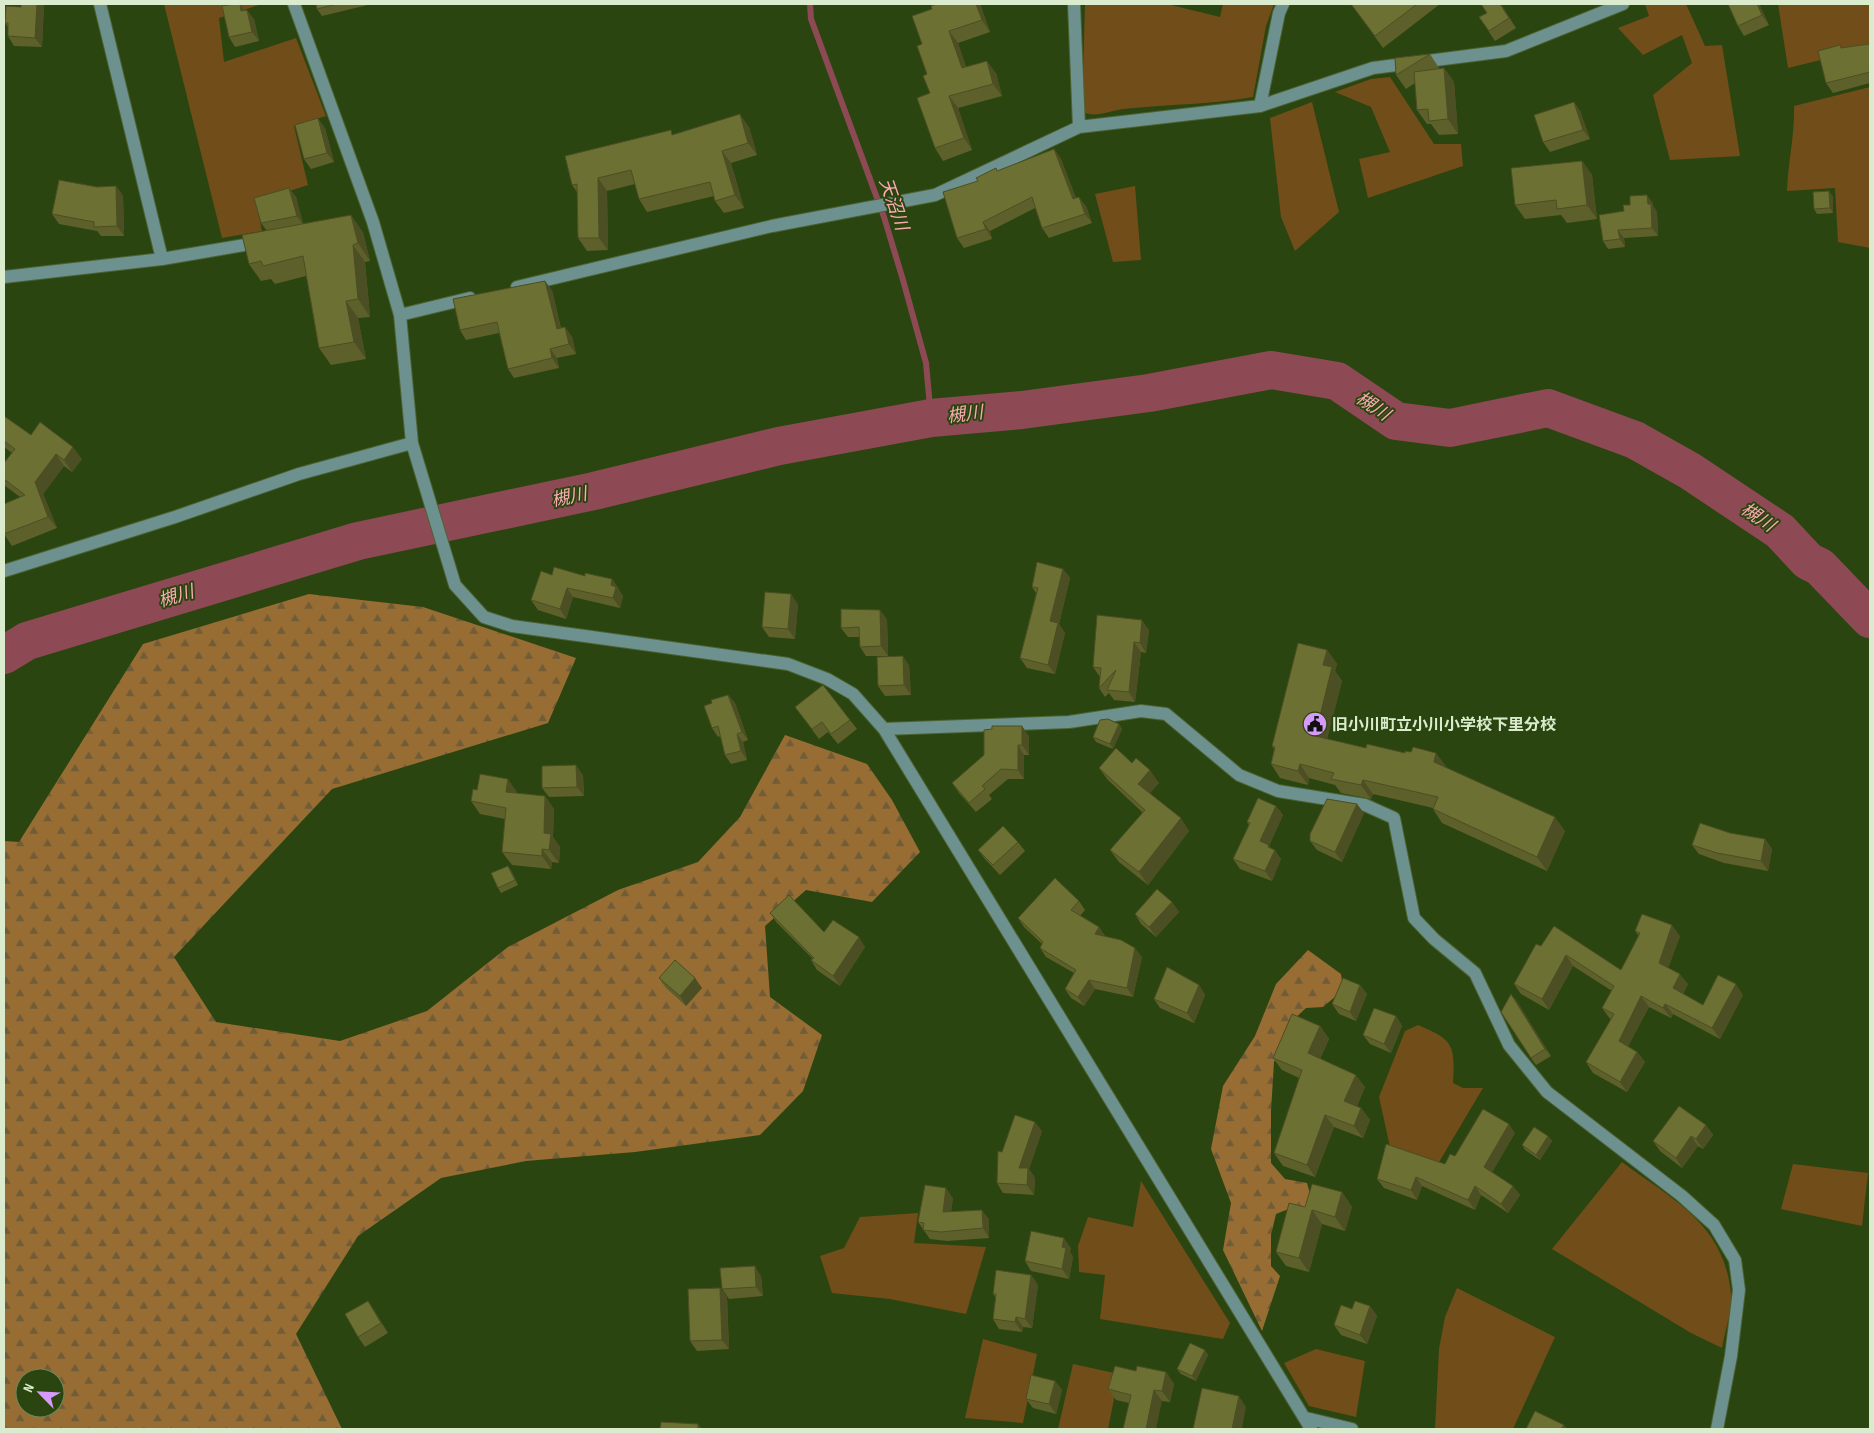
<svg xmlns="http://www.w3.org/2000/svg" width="1874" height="1433" font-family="'Sofia Sans Condensed','Noto Sans JP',sans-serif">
<defs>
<pattern id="forest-firs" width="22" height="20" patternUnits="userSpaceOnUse" patternTransform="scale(1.25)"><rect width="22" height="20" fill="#976d33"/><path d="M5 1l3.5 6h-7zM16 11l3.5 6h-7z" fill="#715c38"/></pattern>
</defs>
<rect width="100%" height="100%" fill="#2b4510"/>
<path fill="#714d1a" d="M164 4H262L219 18 224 62 296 38 326 116 294 126 308 185 256 202 262 231 222 238Z
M1085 4H1167L1220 17 1223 4H1274L1266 26 1253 97C1210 105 1167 104 1123 109 1109 111 1096 118 1082 112Z
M1645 4H1686L1705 46 1722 45 1740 156 1670 160 1653 95 1692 63 1682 35 1643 55 1618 28 1649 16Z
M1778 4H1870V48L1788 68Z
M1390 77 1434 144H1461L1463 166 1368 198 1359 159 1390 152 1371 107 1335 92 1371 79Z
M1870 87V248L1838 242 1835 188 1787 191C1788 162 1795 134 1794 106Z
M1312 102 1339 212 1295 251 1281 217 1270 118Z
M1135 186 1141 260 1113 262 1095 194Z
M1418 1025C1454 1040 1455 1045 1453 1083L1463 1088H1483L1439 1162 1390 1147 1379 1097 1405 1031Z
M1622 1162C1673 1200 1725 1224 1731 1295 1732 1311 1725 1331 1722 1348L1691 1333 1552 1249Z
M1793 1164 1868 1173 1862 1226 1781 1209Z
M1141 1181 1230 1323 1223 1339 1100 1319 1105 1275 1079 1272 1078 1246 1088 1217 1133 1227Z
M918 1213 914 1243 986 1247 966 1314 890 1299 832 1293 820 1256 844 1248 860 1217Z
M1457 1288 1555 1337 1513 1429H1435L1439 1349 1445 1317Z
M983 1339 1037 1354 1023 1423 965 1418Z
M1316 1349 1365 1361 1356 1417 1309 1406 1284 1363Z
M1073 1364 1119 1374 1108 1429H1058Z"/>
<path fill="url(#forest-firs)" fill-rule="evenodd" d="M309 594 423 607 576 658 548 723 332 789 174 957 216 1022 340 1041 427 1011 508 947 618 890 698 862 740 817 785 735 867 764 892 800 920 852 872 902 806 890 765 926 770 997 822 1035 803 1091 760 1135 635 1152 526 1161 441 1178 358 1236 296 1334 342 1429H4V841L19 842 143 644ZM25 1378H55V1408H25Z
M1308 950 1341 974 1343 990 1323 1007 1306 1008 1291 1022 1274 1062 1271 1111V1163L1285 1179 1307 1183 1312 1201 1307 1212 1291 1208 1276 1214 1271 1235V1266L1280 1276 1262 1331 1223 1250 1231 1203 1211 1149 1223 1086 1255 1036 1276 984Z"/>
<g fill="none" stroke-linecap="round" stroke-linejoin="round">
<path stroke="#8e4a54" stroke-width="6" d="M810 4 811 19 884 217 903 280 926 363 931 418"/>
<path stroke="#8e4a54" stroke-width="38" d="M4 655 27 641 358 541 594 491 779 446 931 418 1022 410 1149 393 1271 370 1337 381 1396 421 1450 428 1548 408 1635 440 1690 471 1780 531 1808 561 1820 567 1870 619"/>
<g stroke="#4b6332" stroke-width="14">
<path id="minor" d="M100 4 162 259
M294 4 373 222 400 315 412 443 455 585 484 617 512 626 788 664 827 679 853 694 884 729 1311 1429
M1074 4 1079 127
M1260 106 1279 13 1283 4
M4 277 162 259 262 242
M517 287 772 226 935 195 1079 127 1260 106 1373 68 1506 51 1623 4
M400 315 470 298
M4 571 175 517 299 474 412 443
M884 729 1069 722 1141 711 1166 714 1239 775 1278 791 1365 805 1394 818 1414 918 1434 939 1475 973 1509 1045 1547 1092 1682 1196 1714 1225 1735 1260 1739 1290 1731 1356 1717 1429
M1306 1418 1352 1429"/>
</g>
<use href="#minor" stroke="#6c918f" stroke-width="12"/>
</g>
<path fill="#5d602b" d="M37 4H44V5L42 47 14 46 8 36V27L5 23 21 7Z
M240 4 245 10 254 19 259 41 235 47 229 37Z
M316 4H372L322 16 317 9Z
M980 4 990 32 958 43 966 67 996 73 1002 96 958 108 972 150 943 161 935 148 930 93 922 44Z
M1351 4H1440L1383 48Z
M1481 4H1501L1516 28 1495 41 1479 17 1487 13Z
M1728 4H1759L1769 25 1744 36 1738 26Z
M1869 44 1870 45V83L1833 93 1826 83 1840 45 1842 48Z
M1430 54 1439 68 1438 69 1444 68 1454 82 1458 134 1439 135 1431 124H1427L1417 110 1415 83 1406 89 1396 75Z
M1574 102 1580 111 1590 139 1550 152 1543 142Z
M749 127 757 155 731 163 744 208 724 213 715 201 714 196 647 212 639 199 635 184 607 191 608 250 587 251 578 238 577 192 572 185 674 134Z
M325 128 334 162 311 169 304 159Z
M1054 149 1061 159 1076 198 1086 206 1092 223 1049 238 1042 228 1035 208 990 231 992 239 964 248 957 238 978 181 998 171Z
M1582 161 1592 175 1597 219 1567 223 1561 215 1525 219 1515 205Z
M116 186 123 196 124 236H101L97 231 59 224 52 214 97 187Z
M289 188 296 197 303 224 363 232 370 261 365 262 370 317 358 318 366 359 331 365 319 348 306 276 275 284 271 279 261 281 249 264 267 231 261 223Z
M1833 196V213L1817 214 1814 209Z
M1653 203V206L1657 212 1658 236 1624 238 1625 247 1608 249 1603 241Z
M552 290 561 328 565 327 572 337 576 354 557 358 559 368 514 378 508 369 499 333 466 340 460 330Z
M4 416 31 435 82 459 72 472 64 466 43 494 57 528 12 546 4 534 20 497 4 485V463L12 453 4 447Z
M1063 569 1070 578 1059 624 1065 633 1055 674 1027 668 1020 658 1036 593 1032 587Z
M552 575 585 576 612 579 619 589V590L623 596 620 608 573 597 566 619 538 610 531 600Z
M798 604 795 639 769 637 762 627Z
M887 619 888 656H866L860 647V637H848L841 628Z
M1149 630 1146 653 1141 652 1135 702 1114 700 1109 693 1105 697 1099 688 1100 677 1093 667Z
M1327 650 1337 664 1335 671 1342 681 1327 739 1446 766V767L1565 831 1547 871 1442 823 1433 809V808L1373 794 1371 799 1341 793 1335 785 1309 778 1308 785 1280 778 1271 764 1274 749 1272 746Z
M909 665 911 695 885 696 878 686Z
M728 695 735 703 748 740 743 742 747 760 731 764 725 755 720 736 718 737 712 728V703Z
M795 707 850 720 857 729 838 744 828 732 819 739Z
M1119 724 1122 729 1113 749 1096 742 1093 737Z
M1029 736V755H1024V779H1008L989 795 992 799 976 812 959 793 952 783 984 755Z
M1132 763 1159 783 1150 793 1189 831 1148 885 1119 862 1110 850 1143 813 1108 780 1099 768Z
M583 775 584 796 549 797 542 788Z
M517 792V793L545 796 554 809 553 837 560 847 559 863 552 862 551 869 512 865 502 852 505 819 480 814 471 801Z
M1276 806 1283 815 1269 846 1281 859 1272 881 1240 869 1233 859 1249 825 1247 822Z
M1364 813 1342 862 1317 850 1310 841Z
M1730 833 1765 839 1772 849 1768 871 1724 863 1699 854 1692 845Z
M1018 842 1025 851 1000 875 985 859 978 850Z
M511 870 518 885 501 893 498 888Z
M1079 901 1085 910 1080 916 1099 927 1105 936 1142 957 1133 997 1095 989 1084 1006 1071 998 1065 989 1074 973 1046 957 1040 948 1042 944 1024 927 1018 918Z
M1172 902 1179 912 1156 937 1141 924 1135 914Z
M770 913 824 932 865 947 840 986 817 970 811 960 813 959 777 923Z
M1635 931 1680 936 1668 968 1688 984 1683 994 1703 1005 1743 995 1720 1039 1673 1014 1671 1018 1649 1007 1628 1046 1637 1052 1645 1062 1627 1092 1593 1073 1586 1062 1611 1020 1602 1008 1612 991 1573 966 1549 1010 1521 994 1514 984 1541 946 1621 970 1639 936Z
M659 978 702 988 686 1006 666 988Z
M1199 985 1205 995 1194 1023 1160 1008 1154 999Z
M1360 985 1367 994 1356 1021 1339 1014 1332 1004Z
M1511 994 1551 1056 1536 1065 1531 1058Z
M1396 1016 1402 1026 1391 1053 1370 1044 1363 1035Z
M1320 1026 1329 1039 1320 1059 1365 1087 1357 1106 1361 1108 1370 1120 1363 1138 1334 1127 1315 1177 1283 1166 1274 1153 1299 1078 1282 1070 1273 1058Z
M1706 1125 1713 1135 1703 1149 1698 1146 1682 1168 1660 1151 1653 1141Z
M1042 1131 1029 1169 1035 1178 1034 1195 1003 1193 997 1183Z
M1515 1133 1492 1172 1513 1186 1520 1195 1508 1213 1481 1195 1475 1210 1422 1186 1417 1200 1384 1188 1377 1179 1445 1164 1455 1156Z
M1548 1136 1552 1141 1540 1160 1525 1150 1522 1145Z
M1342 1192 1352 1207 1345 1231 1322 1224 1309 1272 1286 1266 1276 1252 1305 1207Z
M953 1198 951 1211 989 1219V1238L947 1241 930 1239 918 1222Z
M1071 1248 1070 1252 1073 1257 1069 1279 1031 1271 1025 1261Z
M1031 1275 1038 1285 1032 1328 1023 1327 1022 1332 999 1329 993 1319 996 1298 993 1294Z
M761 1276 763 1296 729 1299 722 1289Z
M720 1288 727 1297 729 1349 697 1351 690 1341Z
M368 1301 374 1310 388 1333 365 1347 358 1337Z
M1370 1306 1377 1316 1367 1344 1341 1335 1334 1325Z
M1205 1350 1208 1355 1196 1381 1181 1374 1177 1369Z
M1136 1371 1166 1372 1174 1384 1170 1402 1162 1401 1129 1403 1116 1400 1108 1389Z
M1055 1381 1062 1390 1056 1414 1033 1408 1026 1399Z"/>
<path fill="#4c4e23" d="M37 4H44V5L42 47 35 38Z
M240 4 246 12 241 11Z
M976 4H980L990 32 982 20Z
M1500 4H1501L1516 28 1509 18Z
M1757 4H1759L1769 25 1762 15Z
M247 10 254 19 259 41 252 32Z
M949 31 958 43 970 80 962 68Z
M987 61 996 73 1002 96 993 84Z
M1444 68 1454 82 1458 134 1448 119Z
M949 96 958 108 972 150 964 138Z
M1574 102 1580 111 1590 139 1583 130Z
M740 114 749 127 757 155 748 143Z
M318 118 325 128 334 162 327 153Z
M1054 149 1061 159 1080 209 1073 199Z
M722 151 731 163 744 208 735 195Z
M1582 161 1592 175 1597 219 1587 205Z
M598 178 607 191 608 250 599 238Z
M116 186 123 196 124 236 117 226Z
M289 188 296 197 304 226 297 216Z
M1829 191 1833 196V213L1830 208Z
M1647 195 1653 203V206L1657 212 1658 236 1652 228 1648 204Z
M1079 197 1086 206 1092 223 1085 214Z
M351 215 363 232 370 261 358 243Z
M983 222 990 231 992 239 986 229Z
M1618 230 1624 238 1625 247 1620 239Z
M353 245 365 262 370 317 358 299Z
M545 281 552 290 563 339 557 329Z
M346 301 358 318 366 359 354 342Z
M565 327 572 337 576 354 569 344Z
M550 349 557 358 559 368 552 358Z
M73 447 82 459 72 472 64 460Z
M56 454 64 466 43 494 57 528 48 517 35 482Z
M1063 569 1070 578 1059 624 1065 633 1055 674 1048 665 1050 621Z
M612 579 619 589V590L623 596 620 608 613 598 611 585Z
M567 588 573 597 566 619 560 609Z
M791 594 798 604 795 639 788 629Z
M880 610 887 619 888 656 881 646Z
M1142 620 1149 630 1146 653 1140 643Z
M1134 642 1141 652 1135 702 1129 692Z
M1327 650 1337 664 1335 671 1342 681 1324 749 1315 736 1323 665Z
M903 656 909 665 911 695 904 685Z
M728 695 735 703 748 740 742 732Z
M1119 724 1122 729 1113 749 1110 744Z
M1022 726 1029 736V755L1022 745Z
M737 734 743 742 747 760 741 751Z
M1018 745 1024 755V779L1018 770Z
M1436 753 1446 766 1444 776 1434 762Z
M1300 764 1309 778 1308 785 1298 771Z
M576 765 583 775 584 796 577 787Z
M1150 770 1159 783 1147 796 1138 784Z
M508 779 517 792 515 805 506 792Z
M1363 780 1373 794 1371 799 1361 785Z
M545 796 554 809 553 837 560 847 559 863 549 850 544 833Z
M1357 804 1364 813 1342 862 1335 852Z
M1276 806 1283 815 1269 846 1274 852 1275 850 1281 859 1272 881 1265 871 1260 841Z
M1555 817 1565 831 1547 871 1537 857Z
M1181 818 1189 831 1148 885 1139 872Z
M1765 839 1772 849 1768 871 1761 861Z
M542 849 552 862 551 869 542 856Z
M508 866 511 870 518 885 515 880Z
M1172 902 1179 912 1156 937 1149 927Z
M1672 925 1680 936 1666 974 1659 963Z
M1099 927 1105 936 1095 934Z
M859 937 865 947 840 986 833 976Z
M1135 948 1142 957 1133 997 1127 988Z
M1566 955 1573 966 1549 1010 1542 999Z
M1680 974 1688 984 1680 999 1673 988Z
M695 978 702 988 686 1006 680 996Z
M1089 980 1095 989 1084 1006 1078 997Z
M1736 984 1743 995 1720 1039 1712 1028Z
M1199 985 1205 995 1194 1023 1187 1013Z
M1360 985 1367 994 1356 1021 1350 1012Z
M1511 994 1517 1001 1551 1056 1545 1049Z
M1641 996 1649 1007 1626 1051 1619 1041Z
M1665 1004 1673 1014 1671 1018 1663 1008Z
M1396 1016 1402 1026 1391 1053 1384 1044Z
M1320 1026 1329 1039 1317 1066 1308 1053Z
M1637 1052 1645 1062 1627 1092 1620 1082Z
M1356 1075 1365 1087 1353 1114 1344 1101Z
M1361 1108 1370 1120 1363 1138 1354 1126Z
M1325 1115 1334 1127 1315 1177 1307 1165Z
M1035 1122 1042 1131 1029 1169 1035 1178 1034 1195 1027 1185 1019 1168Z
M1509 1124 1515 1133 1490 1176 1484 1167Z
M1706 1125 1713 1135 1703 1149 1696 1139Z
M1548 1136 1552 1141 1540 1160 1536 1155Z
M1691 1136 1698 1146 1682 1168 1676 1158Z
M1416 1177 1422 1186 1417 1200 1411 1190Z
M1475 1186 1481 1195 1475 1210 1468 1200Z
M1513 1186 1520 1195 1508 1213 1501 1204Z
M946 1188 953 1198 950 1221 943 1212Z
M1342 1192 1352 1207 1345 1231 1335 1217Z
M982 1210 989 1219V1238L983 1228Z
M1312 1210 1322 1224 1309 1272 1299 1258Z
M1064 1238 1071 1248 1070 1252 1073 1257 1069 1279 1062 1269V1247Z
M755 1266 761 1276 763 1296 756 1287Z
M1031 1275 1038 1285 1032 1328 1025 1319Z
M720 1288 727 1297 729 1349 722 1340Z
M368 1301 374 1310 388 1333 381 1323Z
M1370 1306 1377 1316 1367 1344 1360 1335Z
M1016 1317 1023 1327 1022 1332 1015 1322Z
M1205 1350 1208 1355 1196 1381 1192 1376Z
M1166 1372 1174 1384 1170 1402 1162 1391Z
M1055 1381 1062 1390 1056 1414 1049 1404Z
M1154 1390 1162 1401 1156 1429H1146Z
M1239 1396 1246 1407 1242 1429H1232Z
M698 1424 702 1429H698Z
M1564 1425 1567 1429H1561Z"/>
<path fill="#6c7032" stroke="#4c4e23" d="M21 4H37L35 38 8 36V23H5L6 6 21 7Z
M235 4H240L241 11 247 10 252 32 229 37 222 6Z
M316 4H337L317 9Z
M937 4H976L982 20 949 31 962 68 987 61 993 84 949 96 964 138 935 148 917 98 930 93 923 76 927 74 917 46 922 44 912 16 932 9 931 6Z
M1351 4H1417L1375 36Z
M1481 4H1500L1509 18 1489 31 1479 17 1487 13Z
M1728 4H1757L1762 15 1738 26Z
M1869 44 1870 48V72L1826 83 1818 51 1840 45 1841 48Z
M1430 54 1396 75 1395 58Z
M1444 68 1448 119 1429 121 1428 109 1417 110 1414 72Z
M1574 102 1583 130 1543 142 1534 115Z
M740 114 748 143 722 151 735 195 715 201 710 182 639 199 631 170 598 178 599 238H578L577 184 572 185 565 156 671 130 672 135Z
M318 118 327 153 304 159 295 125Z
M1054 149 1073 199 1079 197 1085 214 1042 228 1032 197 983 222 986 229 957 238 943 192 978 181 976 178 996 168 997 171Z
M1582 161 1587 205 1557 209 1556 200 1515 205 1511 168Z
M59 180 97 187 116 186 117 226 94 227V222L52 214Z
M289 188 297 216 261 223 254 198Z
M1829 191 1830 208 1814 209 1813 192Z
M1647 195 1648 204H1651L1652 228 1618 230 1620 239 1603 241 1599 215 1624 211 1623 205H1630V196Z
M351 215 358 243 353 245 358 299 346 301 354 342 319 348 303 256 263 266 261 261 249 264 242 235Z
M545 281 557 329 565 327 569 344 550 349 552 358 508 369 497 322 460 330 453 299Z
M4 416 31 435 40 422 73 447 64 460 56 454 35 482 48 517 4 534V504L25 495 4 479V463L15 449 4 441Z
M1037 562 1063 569 1050 621 1058 623 1048 665 1020 658 1038 588 1032 587Z
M554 567 585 576V573L612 579 611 585 616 587 613 598 567 588 560 609 531 600 541 571 552 575Z
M765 592 791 594 788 629 762 627Z
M841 609 880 610 881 646 860 647 859 627 841 628Z
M1097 615 1142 620 1140 643 1134 642 1129 692 1107 690 1116 670 1099 688 1101 668 1093 667Z
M1298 643 1327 650 1323 665 1332 667 1315 736 1366 748 1367 744 1405 753V751L1411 752 1413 747 1436 753 1434 762 1555 817 1537 857 1433 809 1438 797 1363 780 1361 785 1331 779 1334 773 1300 764 1298 771 1271 764 1275 747 1272 746Z
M903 656 904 685 878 686 877 657Z
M823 685 850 720 831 734 822 722 812 729 795 707Z
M728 695 742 732 737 734 741 751 725 755 718 726 712 728 704 706 712 703 711 700Z
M1108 719 1119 724 1110 744 1093 737 1100 720Z
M992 726H1022V745H1018V770L1001 769 982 786 985 789 969 803 952 783 984 755V730L992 729Z
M1116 748 1132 763 1136 758 1150 770 1138 784 1181 818 1139 872 1110 850 1145 810 1099 768Z
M576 765 577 787 542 788V766Z
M480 774 508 779 506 792 545 796 544 833 551 834 549 850 542 849V856L502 852 506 808 471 801 473 789 477 790Z
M1258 798 1276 806 1260 841 1269 845 1268 847 1275 850 1265 871 1233 859 1250 823 1247 822Z
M1327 799 1357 804 1335 852 1310 841V834Z
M1700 823 1730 833 1765 839 1761 861 1717 853 1692 845Z
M1003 826 1018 842 993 865 978 850Z
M508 866 515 880 498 888 491 873Z
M1055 878 1079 901 1071 910 1099 927 1095 934 1121 940 1135 948 1127 988 1089 980 1078 997 1065 989 1076 970 1040 948 1043 942 1018 918Z
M1157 889 1172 902 1149 927 1135 914Z
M789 895 824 932 833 920 859 937 833 976 811 960 814 958 770 913Z
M1642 914 1672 925 1659 963 1680 974 1673 988 1703 1005 1718 975 1736 984 1712 1028 1665 1004 1663 1008 1641 996 1619 1041 1637 1052 1620 1082 1586 1062 1614 1014 1602 1008 1614 986 1566 955 1542 999 1514 984 1536 944 1541 946 1554 926 1621 970 1640 933 1635 931Z
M675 960 695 978 680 996 659 978Z
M1167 967 1199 985 1187 1013 1154 999Z
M1343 978 1360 985 1350 1012 1332 1004Z
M1511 994 1545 1049 1531 1058 1501 1012Z
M1374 1008 1396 1016 1384 1044 1363 1035Z
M1292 1014 1320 1026 1308 1053 1356 1075 1344 1101 1361 1108 1354 1126 1325 1115 1307 1165 1274 1153 1302 1070 1273 1058Z
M1679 1106 1706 1125 1696 1139 1691 1136 1676 1158 1653 1141Z
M1483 1109 1509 1124 1484 1167 1513 1186 1501 1204 1475 1186 1468 1200 1416 1177 1411 1190 1377 1179 1386 1144 1445 1164 1450 1154 1455 1156Z
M1015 1115 1035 1122 1019 1168H1028L1027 1185 997 1183 998 1151 1002 1152Z
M1534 1127 1548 1136 1536 1155 1522 1145Z
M1312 1184 1342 1192 1335 1217 1312 1210 1299 1258 1276 1252 1289 1203 1305 1207Z
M925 1185 946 1188 943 1212 982 1210 983 1228 941 1232 923 1230 924 1223 918 1222Z
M1031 1231 1064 1238 1062 1247 1066 1248 1062 1269 1025 1261Z
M755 1266 756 1287 722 1289 720 1268Z
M996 1270 1031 1275 1025 1319 1016 1317 1015 1322 993 1319 996 1294H993Z
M720 1288 722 1340 690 1341 688 1289Z
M368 1301 381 1323 358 1337 345 1314Z
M1355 1301 1370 1306 1360 1335 1334 1325 1341 1305 1352 1309Z
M1190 1343 1205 1350 1192 1376 1177 1369Z
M1115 1366 1136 1371 1137 1366 1166 1372 1162 1391 1154 1390 1146 1429H1123L1131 1395 1108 1389Z
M1031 1375 1055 1381 1049 1404 1026 1399Z
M1202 1388 1239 1396 1232 1429H1193Z
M1535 1411 1564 1425 1561 1429H1526Z
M661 1422 698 1424V1429H660Z
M1001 1428 1012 1429H1001Z"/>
<defs>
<g id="civic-disc" transform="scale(1.25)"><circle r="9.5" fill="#d69bfa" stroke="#2b4510"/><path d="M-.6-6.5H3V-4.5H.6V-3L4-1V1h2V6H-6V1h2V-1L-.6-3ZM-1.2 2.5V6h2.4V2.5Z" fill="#111"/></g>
</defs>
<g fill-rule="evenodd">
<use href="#civic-disc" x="1315" y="724"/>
</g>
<g text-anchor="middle" stroke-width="4" stroke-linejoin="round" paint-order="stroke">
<g font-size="16" font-weight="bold" fill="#dbecce" stroke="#2b4510" text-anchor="start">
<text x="1332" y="730">旧小川町立小川小学校下里分校</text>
</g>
<g font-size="18" font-style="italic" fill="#fcaab3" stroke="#2b4510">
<text transform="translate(894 204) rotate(71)" y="6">天沼川</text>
<text transform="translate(1373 406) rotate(34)" y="6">槻川</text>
<text transform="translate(965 414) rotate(-7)" y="6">槻川</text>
<text transform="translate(569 497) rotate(-12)" y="6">槻川</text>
<text transform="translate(1758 517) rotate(34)" y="6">槻川</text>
<text transform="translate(176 596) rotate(-17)" y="6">槻川</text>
</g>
</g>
<rect width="1874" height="1433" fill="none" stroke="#dbecce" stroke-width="10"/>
<g transform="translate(40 1393) rotate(294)"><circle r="24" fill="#2b4510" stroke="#71885c"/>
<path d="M0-4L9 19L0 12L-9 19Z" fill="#d69bfa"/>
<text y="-8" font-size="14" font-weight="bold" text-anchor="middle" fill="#dbecce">N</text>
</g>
</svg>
